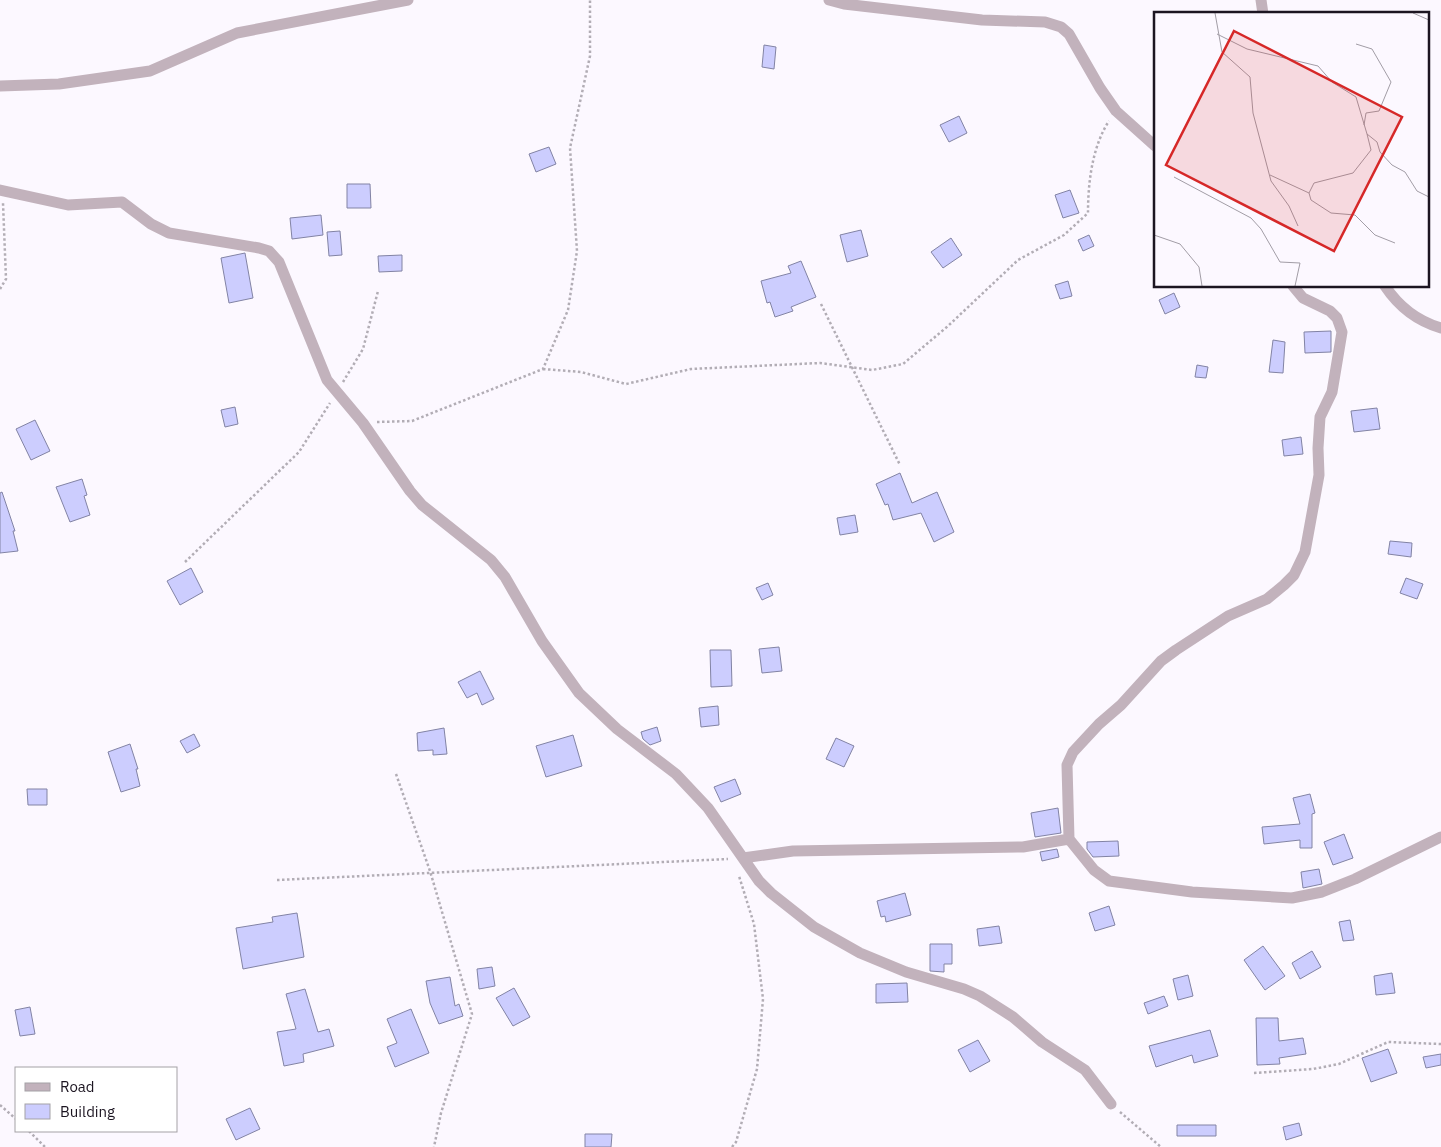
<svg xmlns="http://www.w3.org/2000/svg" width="1441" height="1147" font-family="'IBM Plex Sans',sans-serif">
<rect width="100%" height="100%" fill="#fcf8ff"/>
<path fill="#cccdfe" stroke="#8283a4" d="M764 45 776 47 774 69 762 67Z
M959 116 967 133 949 142 940 125Z
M549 147 556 164 536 172 529 154Z
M347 184H370L371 208H347Z
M1070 190 1079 213 1063 218 1055 195Z
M321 215 323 235 292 239 290 218Z
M861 230 868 256 847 262 840 235Z
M340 231 342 255 329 256 327 232Z
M1089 235 1094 246 1083 251 1078 240Z
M951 238 962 255 943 268 931 252Z
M245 253 253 298 229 303 221 258Z
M402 255V271L379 272 378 256Z
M801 261 816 297 791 307 793 311 775 317 770 302 767 303 761 281 791 273 788 266Z
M1068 281 1072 296 1060 299 1055 285Z
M1174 293 1180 307 1165 314 1159 300Z
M1331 331V352L1305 353 1304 332Z
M1273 340 1285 342 1283 373 1269 372Z
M1197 365 1208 367 1206 378 1195 377Z
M235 407 238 424 225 427 221 410Z
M1377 408 1380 429 1354 432 1351 411Z
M35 420 50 451 31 460 16 429Z
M1301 437 1303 454 1284 456 1282 440Z
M900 473 912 503 937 492 954 532 934 542 921 513 893 520 888 504 885 505 876 484Z
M82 479 87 495 84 496 90 515 70 522 56 487Z
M2 492 15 531H13L18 551 0 553V493Z
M855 515 858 532 840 535 837 518Z
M1390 541 1412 543 1411 557 1388 554Z
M191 568 203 592 180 605 167 581Z
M1406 578 1423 584 1417 599 1400 593Z
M768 583 773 595 762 600 756 588Z
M779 647 782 671 762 673 759 649Z
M710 650H731L732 686 711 687Z
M480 671 494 699 482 705 477 693 467 698 458 682Z
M718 706 719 725 701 727 699 708Z
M657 727 661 741 650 745 643 739 641 732Z
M444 728 447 754 433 755V750L418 751 417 733Z
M194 734 200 746 187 753 180 741Z
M573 735 582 766 546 777 536 746Z
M836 738 854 746 844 767 826 759Z
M130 744 138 769H136L140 786 121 792 108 752Z
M735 779 741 794 721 802 714 787Z
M27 789H47V805H28Z
M1310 794 1315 813 1312 814V848H1300V840L1264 844 1262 827 1300 824 1293 798Z
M1058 808 1061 833 1035 837 1031 813Z
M1344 834 1353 858 1333 865 1324 842Z
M1118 841 1119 856 1093 857 1087 849V842Z
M1057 849 1059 857 1042 861 1040 852Z
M1319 869 1322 884 1303 888 1301 872Z
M905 893 911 915 886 922 885 916 881 917 877 901Z
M1109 906 1115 925 1095 931 1089 913Z
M297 913 304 957 243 969 236 928 273 922 272 917Z
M1350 920 1354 940 1343 941 1339 922Z
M999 926 1002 943 979 946 977 929Z
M930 944H952V964H944V972L930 971Z
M1263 946 1285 976 1265 990 1244 960Z
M1312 951 1321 967 1300 979 1292 963Z
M492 967 495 986 479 989 477 969Z
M1392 973 1395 993 1376 995 1374 976Z
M1188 975 1193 996 1178 1000 1173 979Z
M450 977 455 1006 459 1004 463 1016 439 1024 430 1003 426 981Z
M907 983 908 1002 876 1003V984Z
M514 988 530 1017 513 1026 496 998Z
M305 989 318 1032 329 1029 334 1046 303 1054 304 1062 284 1066 277 1032 296 1029 286 994Z
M1164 996 1168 1006 1148 1014 1144 1003Z
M30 1007 35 1034 20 1036 15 1010Z
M411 1009 429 1053 395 1067 387 1047 397 1043 387 1019Z
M1256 1018H1278L1279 1041 1303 1038 1306 1054 1279 1058 1280 1064 1257 1065Z
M1210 1030 1218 1056 1194 1063 1192 1055 1156 1067 1149 1046Z
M978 1040 990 1061 970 1072 958 1050Z
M1388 1049 1397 1073 1371 1082 1362 1058Z
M1441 1054V1065L1426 1068 1423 1057Z
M250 1108 260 1129 236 1140 226 1119Z
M1299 1123 1302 1135 1286 1140 1283 1127Z
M1177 1125H1216V1136H1177Z
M585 1134H612L611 1147H585Z"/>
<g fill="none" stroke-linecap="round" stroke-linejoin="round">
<path stroke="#b2adb5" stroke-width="2.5" stroke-dasharray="2.5 2.5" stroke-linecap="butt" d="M0 289 6 279 3 203
M821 304 900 465
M543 369 581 372 626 384 691 369 820 363 872 370 903 364 948 326 1018 260 1064 235 1088 213C1088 183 1092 147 1109 121
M343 382 363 349 378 291
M377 422 412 421 543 369 568 310 577 251 570 148 590 56V0
M185 562 299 452 330 403
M396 774 430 871 472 1014 441 1113 434 1147
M277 880 728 859
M1254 1073 1313 1069 1339 1064 1388 1042 1441 1044
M0 1105 16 1119
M1120 1112 1161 1147
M29 1131 45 1147
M732 1147 736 1142 757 1069 763 999 754 924 739 876"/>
<path stroke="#c2b2bc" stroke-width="11" d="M829 0 844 4 982 20 1045 22 1061 27 1069 34 1100 88 1116 111 1155 146
M1261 0 1263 14
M0 86 59 84 150 71 237 33 408 0
M0 190 68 205 122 202 151 224 169 233 259 248 269 251 279 262 327 380 363 423 410 491 422 505 491 560 505 577 542 641 579 693 617 729 676 774 708 808 759 881 771 893 814 927 860 953 906 972 964 989 980 996 1013 1017 1042 1042 1085 1070 1111 1104
M1385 286C1399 307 1417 321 1441 328
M1069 839 1067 765 1073 752 1099 724 1121 705 1161 661 1176 650 1228 616 1267 599 1284 585 1294 575 1305 552 1319 475 1318 448 1320 417 1332 392 1342 332 1337 318 1330 311 1303 298 1293 286
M743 858 793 851 1023 847 1069 839 1094 870 1109 881 1192 892 1292 898 1322 892 1355 879 1441 837"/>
</g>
<g transform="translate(1154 12)">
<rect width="275" height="275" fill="#fcf8ff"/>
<path fill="none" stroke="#a29da6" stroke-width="1" d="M61 1 68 40 96 65 99 101 117 169 135 194 144 214M259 1 275 8M63 22 93 37 164 54 178 70 202 85 213 122 223 130 226 140 238 153 251 160 263 179 275 185M202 32 218 37 237 70 225 99 212 101 210 113M116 163 155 181 157 188 177 201 201 203 221 223 241 231M20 165 97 206 107 217 126 250 146 251 141 274M155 181 160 171 199 161 217 138 213 122M0 223 26 232 45 255 48 274"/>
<path fill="#d62828" fill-opacity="0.15" stroke="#d62828" stroke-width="2.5" d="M80 19 248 105 180 239 12 153Z"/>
<rect width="275" height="275" fill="none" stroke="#1c1521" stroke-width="2.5"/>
</g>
<rect x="15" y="1067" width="162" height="65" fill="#ffffff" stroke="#a4a1a6"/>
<rect x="25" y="1083" width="25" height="8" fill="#c2b2bc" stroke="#a4a1a6"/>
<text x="60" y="1092" font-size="15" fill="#1c1521">Road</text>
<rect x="25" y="1104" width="25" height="15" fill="#cccdfe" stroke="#a4a1a6"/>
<text x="60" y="1117" font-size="15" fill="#1c1521">Building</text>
</svg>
